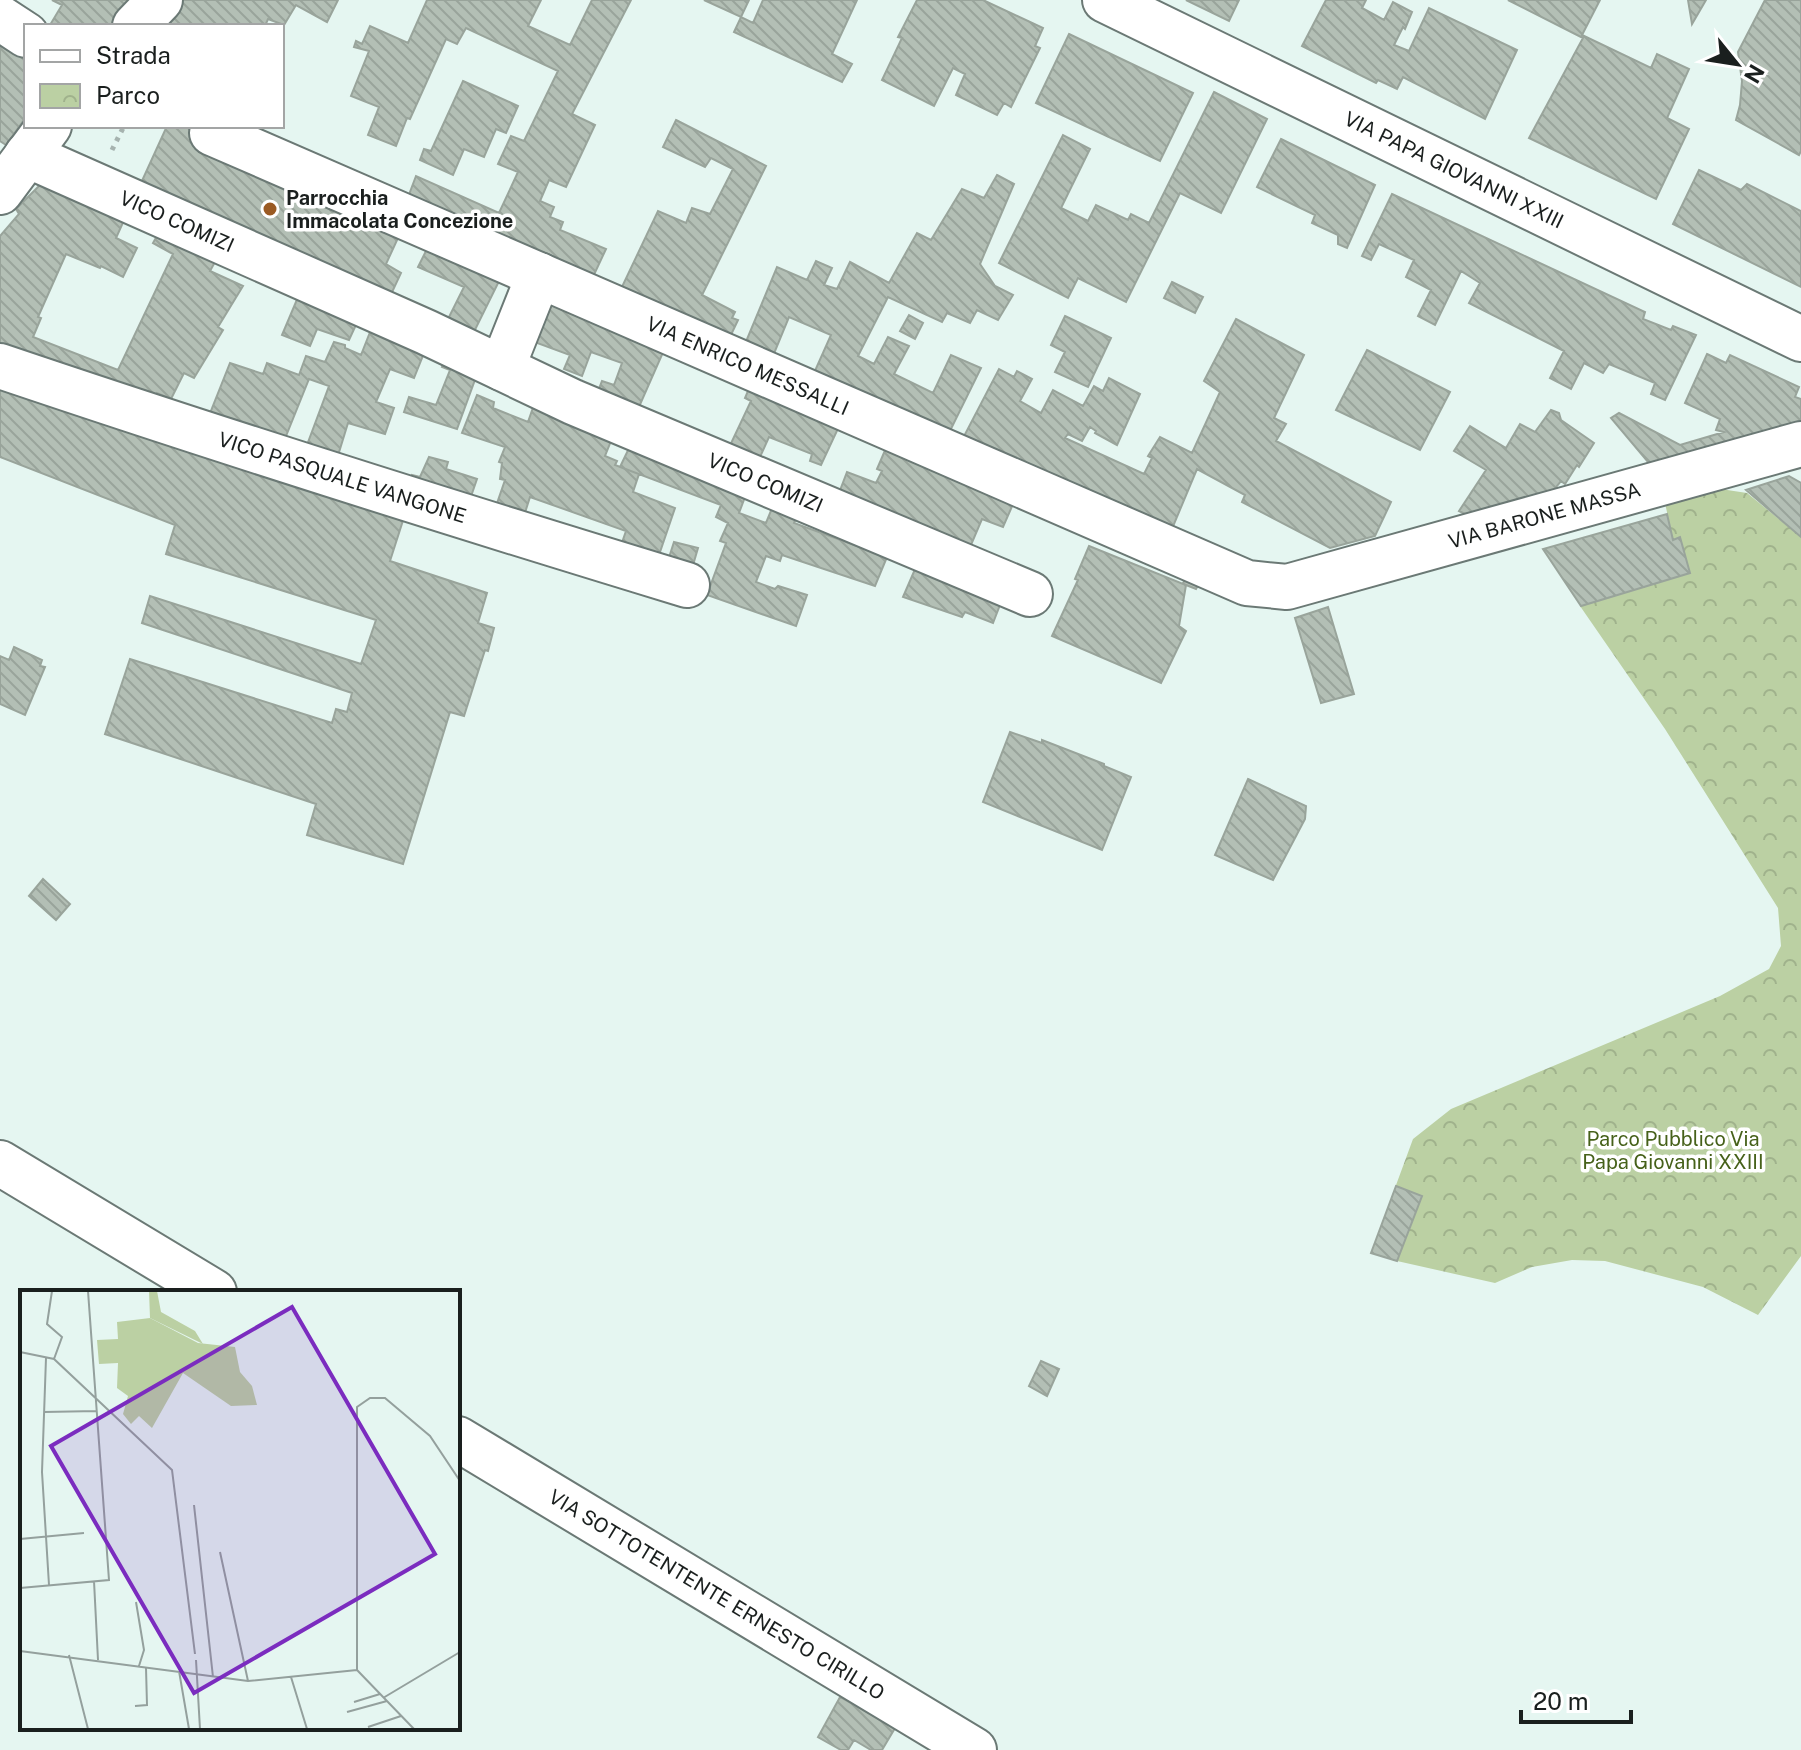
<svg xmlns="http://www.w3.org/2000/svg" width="1801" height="1750" font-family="'Public Sans',sans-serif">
<defs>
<pattern id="park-crowns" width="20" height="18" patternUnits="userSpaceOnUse" patternTransform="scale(2)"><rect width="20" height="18" fill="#bbd0a3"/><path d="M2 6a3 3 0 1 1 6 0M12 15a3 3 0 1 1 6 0" fill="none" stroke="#a0b28c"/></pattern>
<pattern id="building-back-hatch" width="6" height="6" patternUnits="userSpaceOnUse" patternTransform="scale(2)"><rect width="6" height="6" fill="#b3bfb5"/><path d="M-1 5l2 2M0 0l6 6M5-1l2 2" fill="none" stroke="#99a49b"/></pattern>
</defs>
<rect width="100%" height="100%" fill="#e5f6f1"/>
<path fill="url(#park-crowns)" d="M1714 488 1747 493 1801 537V1256L1758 1315 1703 1287 1605 1261 1572 1260 1532 1267 1495 1283 1397 1261 1371 1253 1413 1139 1451 1109 1720 996 1769 969 1781 946 1778 908 1665 729 1580 606 1690 573 1679 538 1673 540 1665 503Z"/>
<path fill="url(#building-back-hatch)" stroke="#99a49b" stroke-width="2" d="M52 0H140L117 26H52L50 25 62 5Z
M180 0H338L327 22 296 5 284 25 268 19 265 26H161Z
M427 0H541L528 26 570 45 592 0H631L572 114 595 125 566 187 549 180 540 201 554 207 550 217 563 222 560 230 606 249 592 279 407 200 416 176 499 213 518 172 498 164 511 136 524 141 558 71 466 28 457 44 446 39 410 119 407 118 396 146 368 135 379 107 351 96 369 51 354 47 356 41 362 44 370 26 408 43Z
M704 0H749L741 17Z
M763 0H857L832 54 852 64 842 82 734 32 741 17 753 23Z
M917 0H983L1043 28 1035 46 1040 48 1011 107 1004 103 997 115 956 95 965 74 953 68 934 106 882 80 902 38 898 37Z
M1186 0H1239L1229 21Z
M1326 0H1366L1362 8 1384 20 1393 2 1412 12 1405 29 1403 27 1394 45 1409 51 1429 8 1517 50 1485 119 1403 77 1397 89 1378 80 1376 83 1302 46Z
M1508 0H1600L1582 35 1651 68 1657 54 1689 69 1667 118 1689 129 1656 199 1529 138 1583 38Z
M1688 0H1706L1692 24Z
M1765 0H1801V151L1799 155 1736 120 1740 105 1742 81 1738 52Z
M1069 34 1193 93 1160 161 1036 103Z
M0 36 26 53V117L6 145 0 141Z
M463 81 518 106 506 133 496 129 484 157 464 149 453 175 420 160 424 149 431 151Z
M1214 92 1267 119 1221 213 1180 193 1126 302 1078 278 1068 298 999 263 1063 135 1090 149 1061 208 1088 221 1096 205 1128 220 1131 214 1149 223Z
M676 120 766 166 702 295 735 312 732 318 738 320 730 337 621 289 658 211 686 223 692 208 710 214 733 169 711 158 705 167 663 147Z
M167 126H214L404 225 386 264 401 273 387 303 136 194Z
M1281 139 1375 185 1347 248 1338 244V235L1312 223 1315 215 1257 187Z
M1699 170 1741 190 1747 184 1801 211V287L1673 224Z
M997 175 1014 184 980 264 995 286 1013 295 998 320 977 310 970 323 947 313 942 322 888 297 858 356 874 364 888 337 909 346 894 374 933 393 951 355 981 368 948 435 814 373 831 335 789 317 773 356 745 344 777 267 807 280 816 261 832 268 824 285 837 289 850 262 889 283 917 233 931 240 962 189 984 198Z
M43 182 125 218 116 238 137 248 123 277 101 266 100 268 66 254 38 317 41 318 33 337 118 370 173 254 153 243 164 223 221 251 210 271 243 286 218 327 223 330 194 378 184 373 171 399 157 393 153 403 0 356V236L19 214 16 209Z
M1392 194 1645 312 1643 319 1671 330 1673 326 1696 335 1665 400 1651 394 1655 383 1609 364 1603 373 1584 363 1571 389 1550 378 1564 351 1469 303 1480 283 1461 271 1435 325 1418 316 1431 290 1406 277 1414 260 1379 244 1371 260 1362 256Z
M433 237 505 269 469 342 443 329 464 287 418 267Z
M1172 282 1203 297 1195 313 1164 298Z
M301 290 361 314 349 340 317 329 310 346 282 335Z
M548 291 668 341 635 416 595 399 602 381 614 385 622 363 591 352 582 376 564 369 570 355 529 340Z
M909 315 923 323 915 339 900 331Z
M1065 316 1111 338 1088 387 1055 372 1065 352 1051 345Z
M1236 319 1304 355 1274 418 1286 424 1276 441 1391 502 1375 536 1330 548 1242 502 1245 495 1197 469 1169 536 961 442 999 369 1014 377 1017 371 1032 379 1020 401 1041 413 1053 390 1083 406 1094 386 1103 391 1109 378 1140 394 1117 445 1095 433 1096 431 1090 427 1082 441 1068 434 1065 438 1144 474 1152 458 1148 456 1160 437 1192 453 1220 392 1204 381Z
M374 322 428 343 414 378 390 369 376 402 394 408 385 434 348 423 336 462 304 453 329 386 309 379 282 446 207 421 230 363 263 374 267 363 299 375 306 356 325 362 334 342 345 345V348L361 355Z
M1367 350 1450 392 1420 450 1336 410Z
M448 353 480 366 457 429 404 412 409 397 436 405 450 370 442 367Z
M1707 354 1726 363 1730 355 1799 387 1795 397 1801 399V427L1654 469 1611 418 1619 413 1680 445 1724 432 1716 430 1720 419 1685 403Z
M0 378 407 508 390 561 487 593 478 623 494 628 488 651 485 650 464 716 450 712 403 864 307 835 316 804 105 734 130 659 332 723 336 709 347 712 352 693 142 623 150 596 361 664 376 620 166 554 175 525 0 457Z
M753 379 842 420 821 465 810 461 812 454 769 437 756 466 726 454 751 401 745 398Z
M477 395 494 402 493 408 528 422 537 396 617 426 605 456 617 461 615 465 639 474 633 492 675 508 659 555 618 554 626 531 530 497 522 522 494 512 505 480 500 479 502 463 499 462 505 447 462 433Z
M1551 410 1559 413 1561 420 1594 443 1579 467 1577 465 1565 484 1561 481 1556 487 1563 492 1479 521 1459 511 1486 470 1454 451 1470 426 1506 448 1520 424 1535 432Z
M889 441 1017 495 1003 527 982 519 968 552 836 501 847 472 876 483 882 471 877 469Z
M631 444 751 481 739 513 766 523 779 491 803 501 794 523 887 557 875 586 782 555 780 561 766 556 756 582 775 589 778 586 807 595 796 626 707 595 726 543 720 541 728 523 716 517 721 505 620 467Z
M429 457 448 462 446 469 477 479 467 508 408 489 412 475 420 477Z
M1789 476 1801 483V537L1746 490Z
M1667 514 1673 540 1680 537 1690 573 1581 606 1543 549Z
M674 542 698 548 693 565 665 570Z
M1089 546 1183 584 1187 572 1202 578 1196 589 1186 585 1179 626 1186 631 1161 683 1052 636 1078 580 1075 579Z
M922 553 1005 592 993 623 965 612 962 617 903 597Z
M1328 607 1354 694 1321 703 1295 618Z
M14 647 42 660 40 666 45 667 25 715 0 704V656L9 660Z
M1010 732 1042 743V740L1104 764V766L1131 777 1102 850 983 802Z
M1248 779 1306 806 1305 819 1273 880 1215 855Z
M43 879 70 904 56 920 29 896Z
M1396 1186 1422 1196 1397 1261 1371 1253Z
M1041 1361 1059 1369 1047 1396 1029 1386Z
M840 1697 895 1728 882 1750H871L854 1740 848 1750H841L818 1737Z"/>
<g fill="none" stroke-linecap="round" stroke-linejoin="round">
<g stroke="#6b7975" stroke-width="48">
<g id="minor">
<path id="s1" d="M1105 0 1801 339"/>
<path d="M0 18 26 35"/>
<path d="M135 26 160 0"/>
<path id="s2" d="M212 133 1247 583 1287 587 1801 444"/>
<path id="s3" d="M27 155 426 332 573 402 1030 594"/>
<path d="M0 192 49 126"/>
<path id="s4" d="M0 366C228 443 457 515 687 585"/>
<path d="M502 368 539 275"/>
<path d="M0 1163 214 1292"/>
<path id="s5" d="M458 1439 974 1750"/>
</g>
</g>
<path stroke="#a6b3af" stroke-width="5" stroke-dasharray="4 6" stroke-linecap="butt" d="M112 150 124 126"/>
<use href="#minor" stroke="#fff" stroke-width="44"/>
</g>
<circle fill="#9a5a23" stroke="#fff" stroke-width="3" cx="270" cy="209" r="8"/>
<g text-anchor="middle" stroke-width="7" stroke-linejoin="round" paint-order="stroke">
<g font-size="20" fill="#1a1f1e" stroke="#fff">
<text dy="7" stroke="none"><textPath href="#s1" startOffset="388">VIA PAPA GIOVANNI XXIII</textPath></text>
<text dy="7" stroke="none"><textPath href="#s3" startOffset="164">VICO COMIZI</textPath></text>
<text dy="7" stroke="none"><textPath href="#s2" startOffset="584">VIA ENRICO MESSALLI</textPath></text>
<text dy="7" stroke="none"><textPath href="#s4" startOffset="360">VICO PASQUALE VANGONE</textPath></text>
<text dy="7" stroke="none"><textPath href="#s3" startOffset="808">VICO COMIZI</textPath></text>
<text dy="7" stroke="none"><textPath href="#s2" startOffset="1436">VIA BARONE MASSA</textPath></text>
<text dy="7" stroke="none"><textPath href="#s5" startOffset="302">VIA SOTTOTENTENTE ERNESTO CIRILLO</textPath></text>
</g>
<g font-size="20" font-weight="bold" fill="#1a1f1e" stroke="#fff" text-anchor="start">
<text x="286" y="205">Parrocchia<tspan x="286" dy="23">Immacolata Concezione</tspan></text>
</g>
<g font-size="20" fill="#46611a" stroke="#fff">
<text x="1673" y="1146">Parco Pubblico Via<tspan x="1673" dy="23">Papa Giovanni XXIII</tspan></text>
</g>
</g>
<g transform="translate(20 1290)">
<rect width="440" height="440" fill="#e5f6f1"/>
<path d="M129 1H137L141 22 175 41 183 54 130 28Z" fill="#bbd0a3"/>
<path d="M130 28 178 53 215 57 220 82 232 96 237 115 211 116 163 83 132 138 119 126 111 134 103 124 108 106 97 98 98 73 79 74 77 50 98 49 97 32Z" fill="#bbd0a3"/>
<path fill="none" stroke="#94a09d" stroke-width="2" d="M32 1 27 34 42 47 34 69M0 62 34 69 152 180 175 364M26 68 22 182 29 295M24 122 77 121M174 215 193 387M0 249 64 243M200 262 228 391M74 291 78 370M0 298 89 290 68 1M116 312 124 360 119 376M0 361 228 391 337 380M49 365 68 439M176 370 180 439M337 380V117L350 108H365L410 146 440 191M337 380 394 439M159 381 169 439M271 387 287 439M363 408 440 362M334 412 360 404M115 416 127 415 126 378M327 422 367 411M348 437 381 426"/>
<path fill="#7b2cbf" fill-opacity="0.15" stroke="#7b2cbf" stroke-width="4" d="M272 17 415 264 174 403 31 156Z"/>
<rect width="440" height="440" fill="none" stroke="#1a1f1e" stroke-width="4"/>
</g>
<rect x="24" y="24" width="260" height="104" fill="#ffffff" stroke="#a3a5a5" stroke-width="2"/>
<rect x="40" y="50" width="40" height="12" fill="#ffffff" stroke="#a3a5a5" stroke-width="2"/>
<text x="96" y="64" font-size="24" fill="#1a1f1e">Strada</text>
<rect x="40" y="84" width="40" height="24" fill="url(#park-crowns)" stroke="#a3a5a5" stroke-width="2"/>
<text x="96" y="104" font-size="24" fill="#1a1f1e">Parco</text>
<g transform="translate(1737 64) rotate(120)" stroke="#ffffff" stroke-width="6" paint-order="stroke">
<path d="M0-6L14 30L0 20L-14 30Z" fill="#1a1f1e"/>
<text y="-12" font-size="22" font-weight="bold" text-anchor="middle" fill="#1a1f1e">N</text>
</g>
<path d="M1521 1710v12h110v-12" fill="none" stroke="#1a1f1e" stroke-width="4"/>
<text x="1533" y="1710" font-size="24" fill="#1a1f1e" stroke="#ffffff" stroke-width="6" paint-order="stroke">20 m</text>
</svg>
